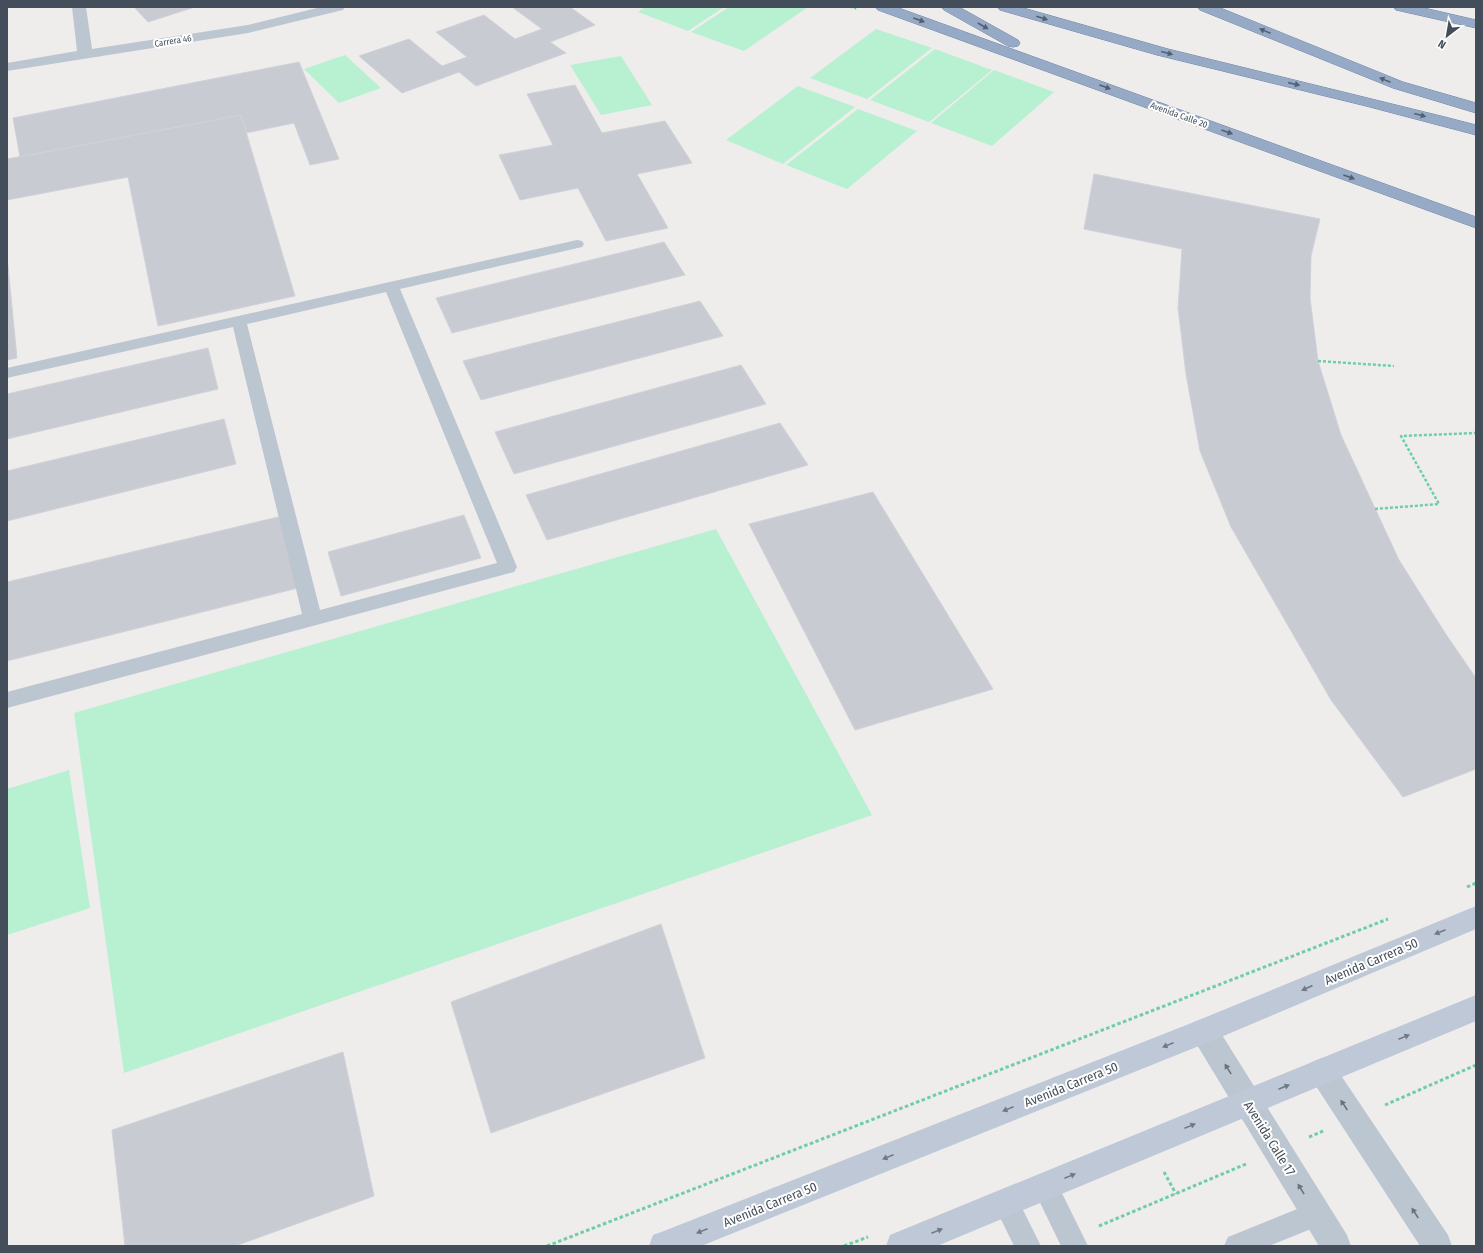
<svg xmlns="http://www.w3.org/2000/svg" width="1483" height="1253" font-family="'Fira Sans Condensed',sans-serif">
<rect width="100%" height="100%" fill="#efecec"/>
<path fill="#b8f0d2" d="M645 7H724L688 31 638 12Z
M729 7H808L744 51 691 32Z
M876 29 932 48 867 99 810 78Z
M935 49 992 70 929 122 870 100Z
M345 55 381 88 339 103 304 69Z
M621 56 652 105 601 115 570 65Z
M994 70 1054 92 992 146 931 123Z
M798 86 855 107 783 164 726 140Z
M858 109 917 131 847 189 786 165Z
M716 529 872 815 124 1073 74 713Z
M69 770 90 908 7 935V789Z"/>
<path fill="#c9cbd2" stroke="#d0d2d9" d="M134 7H195L148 22Z
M512 7H570L595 25 550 42 566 53 476 86 459 72 402 93 359 56 409 39 442 66 467 57 436 32 484 15 515 39 542 29Z
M299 62 339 159 310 165 294 123 246 133 241 115 20 157 13 118Z
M575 85 602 133 665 121 692 163 637 174 668 228 606 241 578 188 520 200 499 155 553 145 527 94Z
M241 115 295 296 158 326 128 177 7 200V159Z
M1094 174 1320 219 1311 256 1310 298 1318 361 1341 435 1399 560 1447 636 1476 678V769L1403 797 1331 700 1231 527 1200 451 1186 374 1178 308 1182 249 1084 229Z
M664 242 685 275 452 333 436 298Z
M7 256 17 358 7 360Z
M700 301 723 336 481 400 463 361Z
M208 348 218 389 7 439V394Z
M741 365 766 404 514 474 495 432Z
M224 419 236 464 7 521V471Z
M780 423 808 465 547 540 526 495Z
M873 492 993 689 855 730 749 524Z
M464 515 481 558 341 596 328 552Z
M282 516 298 588 7 661V582Z
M661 924 705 1058 491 1133 451 1002Z
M343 1052 374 1196 235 1246H125L112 1130Z"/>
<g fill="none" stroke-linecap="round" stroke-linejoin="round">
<g stroke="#6d85a9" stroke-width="1">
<path id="trunk" d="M876 7H896L1476 217V228L878 10Z
M942 7H959L1018 40 1020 43 1018 46 1013 47 1008 46 944 10Z
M998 7H1020L1168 49 1445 117 1476 125V135L1366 106 1157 55 1000 10Z
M1198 7H1218L1403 82 1476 103V113L1393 88 1200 10Z
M1394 7H1420L1476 20V28L1396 10Z"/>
</g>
<path stroke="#6fcea7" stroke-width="2" stroke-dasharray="2 1.5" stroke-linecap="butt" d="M851 7 857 9"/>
<path stroke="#6fcea7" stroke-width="2.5" stroke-dasharray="3 2" stroke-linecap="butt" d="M1318 361 1394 366
M1375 509 1439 504 1401 436 1476 433"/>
<path stroke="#6fcea7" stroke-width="3" stroke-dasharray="3.5 2.5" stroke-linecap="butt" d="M1467 887 1476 883
M1385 1105 1476 1065
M1309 1137 1323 1131
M1164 1172 1176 1194
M1099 1226 1246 1164
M547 1246 1388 919
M844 1246 868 1237"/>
<path fill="#bcc6d0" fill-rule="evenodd" d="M577 240 582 241 584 244 582 247 400 289 517 567 514 572 7 708V692L302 614 233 327 7 378V368ZM386 292 497 563 320 610 247 324Z
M1045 1173 1054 1177 1088 1246H1061L1032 1186 1036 1177Z
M1006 1190 1015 1194 1041 1246H1014L993 1203 997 1194Z
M1317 1201 1326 1205 1330 1214 1326 1223 1269 1246H1224L1228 1237Z"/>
<path fill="#bcc6d0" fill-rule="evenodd" d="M72 7H86L92 49 248 25 321 7H345L343 10 248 33 7 71V63L77 51Z"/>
<path fill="#bcc6d0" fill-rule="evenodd" d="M1204 1018 1214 1022 1347 1235 1351 1246H1319L1194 1040 1190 1031 1194 1022Z
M1322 1058 1332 1062 1448 1235 1452 1246H1420L1312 1080 1308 1071 1312 1062Z"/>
<path fill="#bec8d7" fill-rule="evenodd" d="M1476 906V929L1214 1040 701 1246H649L653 1235 664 1231 1194 1022Z
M1476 995V1021L937 1246H886L890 1235Z"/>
<use href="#trunk" fill="#96aac6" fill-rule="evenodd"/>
</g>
<defs><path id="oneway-solid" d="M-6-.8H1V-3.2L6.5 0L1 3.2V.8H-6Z"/></defs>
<g fill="#546070">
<use href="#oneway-solid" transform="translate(1042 18) rotate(17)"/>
<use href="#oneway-solid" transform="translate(919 20) rotate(20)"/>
<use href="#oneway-solid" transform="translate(983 26) rotate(30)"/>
<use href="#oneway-solid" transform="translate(1265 31) rotate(-158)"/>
<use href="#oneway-solid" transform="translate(1167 53) rotate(15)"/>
<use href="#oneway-solid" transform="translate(1385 80) rotate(-158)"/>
<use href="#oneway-solid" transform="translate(1294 84) rotate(13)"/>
<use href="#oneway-solid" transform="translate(1105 87) rotate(20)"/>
<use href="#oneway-solid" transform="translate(1420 115) rotate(15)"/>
<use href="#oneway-solid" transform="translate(1227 132) rotate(20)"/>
<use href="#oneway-solid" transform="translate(1349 177) rotate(20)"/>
</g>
<g fill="#6f7986">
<use href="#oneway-solid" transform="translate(1440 932) rotate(157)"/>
<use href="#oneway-solid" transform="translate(1307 988) rotate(156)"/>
<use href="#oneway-solid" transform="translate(1404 1037) rotate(-22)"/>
<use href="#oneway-solid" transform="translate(1168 1045) rotate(158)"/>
<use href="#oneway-solid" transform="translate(1284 1087) rotate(-23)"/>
<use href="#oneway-solid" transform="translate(1008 1109) rotate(158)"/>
<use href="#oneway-solid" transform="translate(1190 1126) rotate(-22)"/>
<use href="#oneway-solid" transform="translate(888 1157) rotate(158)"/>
<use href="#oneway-solid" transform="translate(1070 1176) rotate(-22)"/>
<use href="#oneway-solid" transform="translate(702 1231) rotate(158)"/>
<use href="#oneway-solid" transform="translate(937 1231) rotate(-22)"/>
</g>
<g fill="#68727d">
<use href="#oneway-solid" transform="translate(1228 1069) rotate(-122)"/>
<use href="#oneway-solid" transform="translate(1344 1105) rotate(-124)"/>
<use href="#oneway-solid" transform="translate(1301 1189) rotate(-121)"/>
<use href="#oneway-solid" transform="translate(1415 1213) rotate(-123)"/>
</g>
<g text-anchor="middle" stroke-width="4" stroke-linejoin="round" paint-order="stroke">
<g font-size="9" fill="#444e5a" stroke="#fff">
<text transform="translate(173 41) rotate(-9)" y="3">Carrera 46</text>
<text transform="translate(1179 115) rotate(20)" y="3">Avenida Calle 20</text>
</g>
<g font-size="13" fill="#444e5a" stroke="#fff">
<text transform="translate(1371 961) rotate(-23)" y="5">Avenida Carrera 50</text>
<text transform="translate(1071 1084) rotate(-22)" y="5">Avenida Carrera 50</text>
<text transform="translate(1270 1138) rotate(58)" y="5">Avenida Calle 17</text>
<text transform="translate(770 1204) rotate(-22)" y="5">Avenida Carrera 50</text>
</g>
</g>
<rect width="1483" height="1253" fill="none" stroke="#444e5a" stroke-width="16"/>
<g transform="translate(1447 36) rotate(211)" stroke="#ffffff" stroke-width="3" paint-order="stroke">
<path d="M0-3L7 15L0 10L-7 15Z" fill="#444e5a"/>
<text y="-6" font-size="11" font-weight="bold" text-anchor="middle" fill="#444e5a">N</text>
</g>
</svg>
